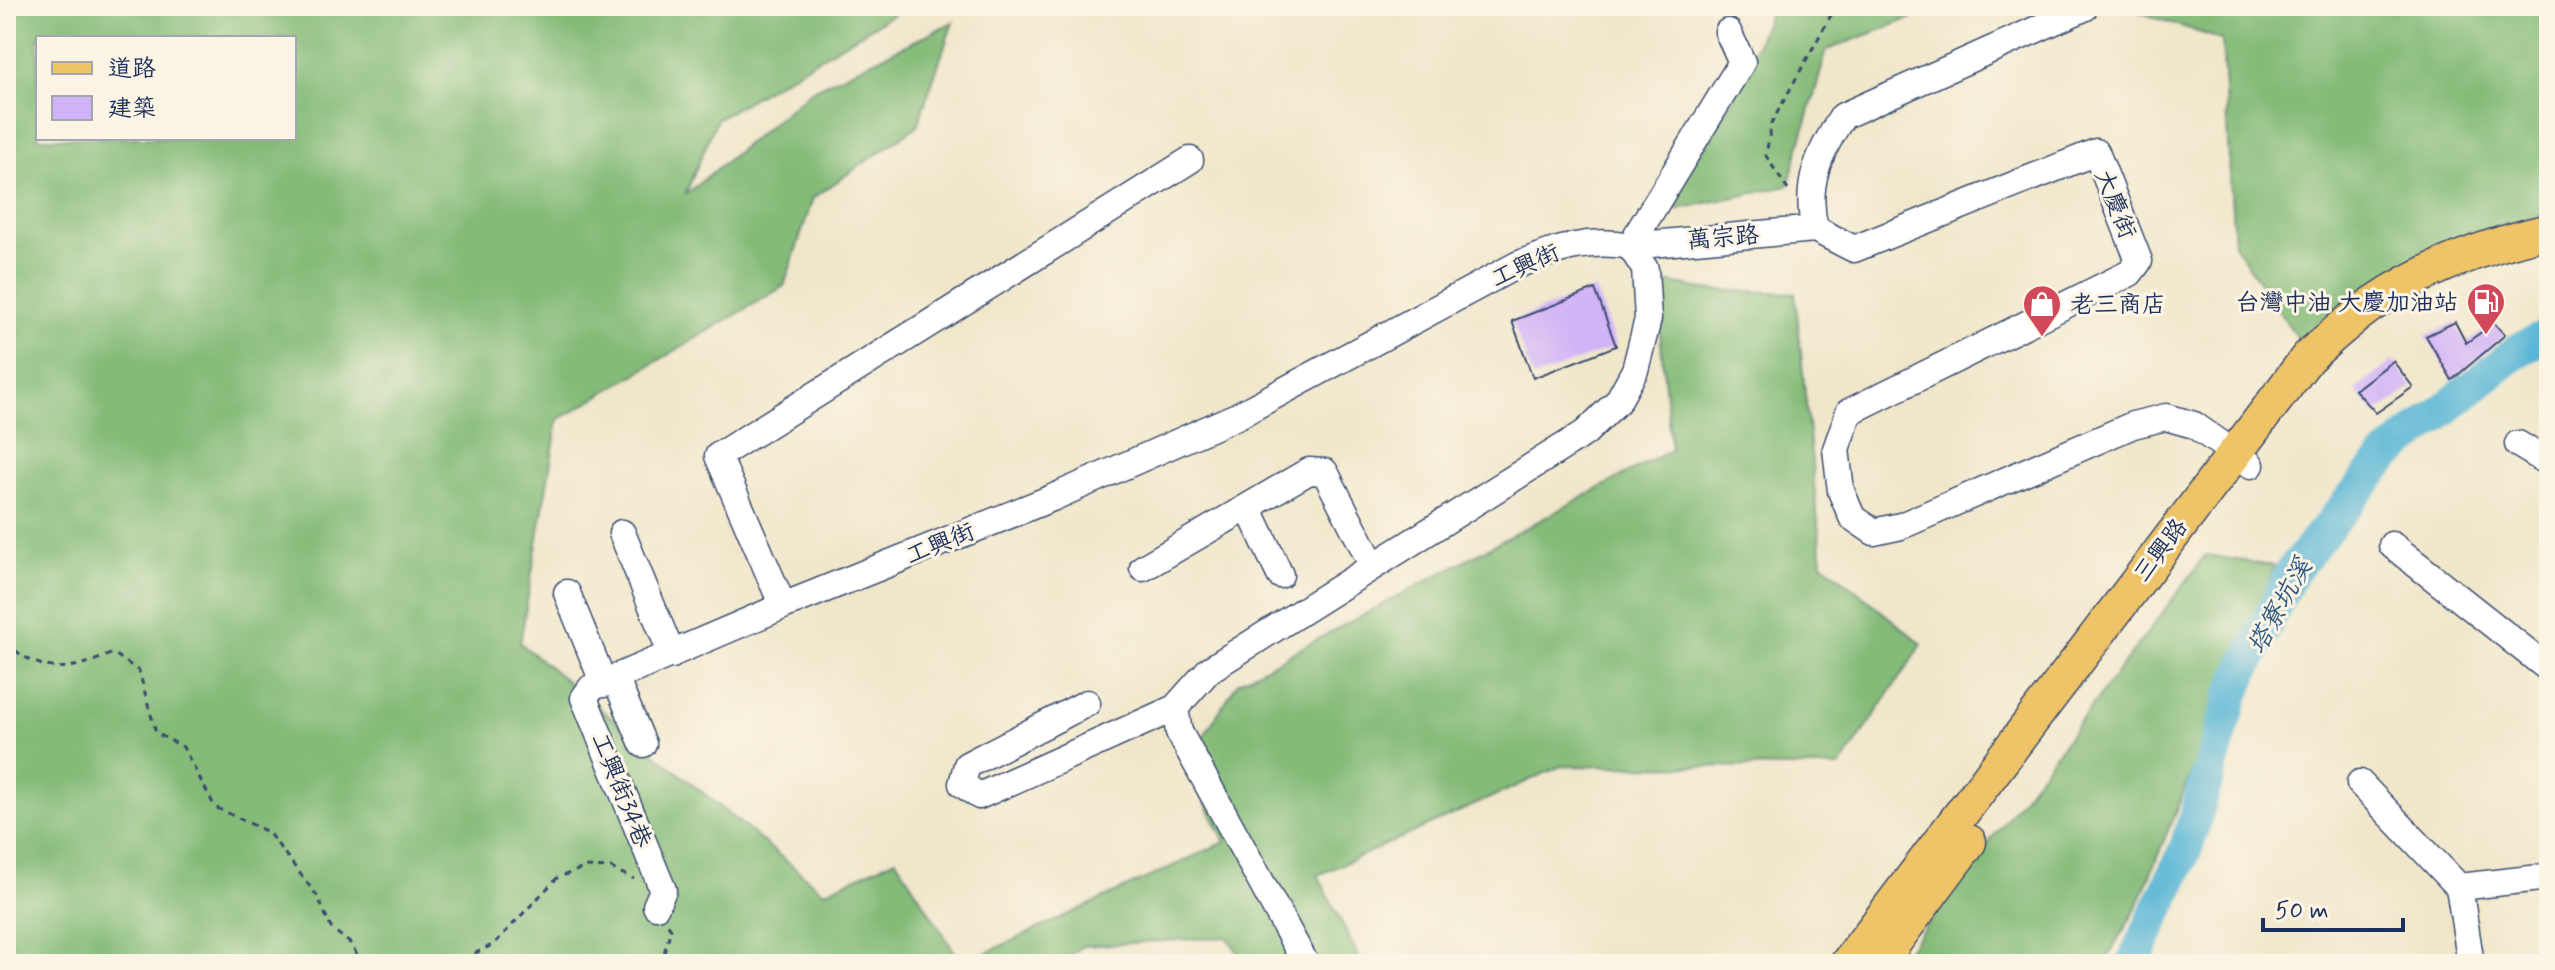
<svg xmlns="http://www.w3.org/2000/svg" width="2555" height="970" font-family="Mynerve,'LXGW WenKai TC',sans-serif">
<rect width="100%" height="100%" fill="#fcf5e5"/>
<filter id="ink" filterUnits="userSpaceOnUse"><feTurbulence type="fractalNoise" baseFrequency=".0125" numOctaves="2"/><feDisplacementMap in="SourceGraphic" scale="16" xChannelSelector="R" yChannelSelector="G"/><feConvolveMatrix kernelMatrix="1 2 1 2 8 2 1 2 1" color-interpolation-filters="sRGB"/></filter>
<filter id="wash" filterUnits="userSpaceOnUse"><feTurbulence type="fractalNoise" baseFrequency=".006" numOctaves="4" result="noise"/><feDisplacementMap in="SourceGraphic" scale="32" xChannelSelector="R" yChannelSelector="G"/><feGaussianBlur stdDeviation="1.8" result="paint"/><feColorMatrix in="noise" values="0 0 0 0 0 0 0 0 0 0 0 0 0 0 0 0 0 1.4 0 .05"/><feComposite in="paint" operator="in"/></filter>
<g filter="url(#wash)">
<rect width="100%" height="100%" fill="#f0e7cb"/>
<path fill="#84bb78" stroke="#50756b" stroke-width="2" fill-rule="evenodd" d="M6 6H907L717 119 685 195 811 91 953 22 917 126 813 198 784 286 558 420 520 643 824 892 896 859 962 964 1225 842 1186 764 1238 682 1671 450 1655 280 1708 290 1795 293 1822 563 1922 644 1840 767 1561 766 1318 875 1362 964H1246L1227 937 1083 946 1059 964H6ZM38 38H294V138H38Z
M1772 6H1943L1827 50 1788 186 1663 212 1740 86Z
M2121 6H2549V211L2430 260 2302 345 2234 244 2222 40Z
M2206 555 2275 566 2137 907 2104 964H1897Z"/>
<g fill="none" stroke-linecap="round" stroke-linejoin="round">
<path stroke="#58b6d6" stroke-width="34" d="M2133 964 2186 848 2233 693 2292 571 2386 456 2520 349 2549 336"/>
</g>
<g id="blocks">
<path fill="#d1b3f7" d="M1595 289 1616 346 1533 378 1512 321Z
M2455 322 2466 343 2494 323 2505 335 2452 380 2426 336Z
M2393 361 2413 387 2376 413 2355 390Z"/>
</g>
</g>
<g filter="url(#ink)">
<use href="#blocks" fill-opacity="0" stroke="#3b4b6e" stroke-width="2"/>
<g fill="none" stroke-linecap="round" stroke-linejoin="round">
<g stroke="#3b4b6e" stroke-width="29">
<path id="minor" d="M2084 8 1843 116C1819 152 1804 185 1815 229L1854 249 2096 152 2139 261 2130 273 1849 412 1836 449 1841 491 1852 517 1874 532 1901 526 2133 425 2166 417 2194 425 2251 465
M1190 160 718 456 783 606 1052 498 1237 416 1517 265C1556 249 1589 238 1630 246L1645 269 1648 319 1635 370 1618 401 1585 433 1209 670 1175 708 1179 732 1306 964
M1630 246 1742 62 1728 32
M1630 246 1815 229
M2518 444 2549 463
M1248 507 1280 575
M622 533 672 655
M2392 545 2549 669
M1143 568 1309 471 1325 472 1373 566
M567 593 604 684
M616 680 643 744
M1087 703 967 765 962 784 979 796 1175 708
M2360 783 2459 887 2471 964
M2459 887 2549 877
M656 906 663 890 584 698 591 688 783 606"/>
</g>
<g stroke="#3b4b6e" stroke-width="37">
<path id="major" d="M1847 964 2308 357C2328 340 2349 320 2371 305 2423 269 2488 245 2549 231
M1878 964 1969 842"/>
</g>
<path stroke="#3b4b6e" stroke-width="3" stroke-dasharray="6 6" stroke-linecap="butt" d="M1788 190 1766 156 1771 124 1836 6
M6 643C44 676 69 672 113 653L139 671 156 733 183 747 215 807 268 832 318 897 331 928 351 944 362 964
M453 964 494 944 557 878 586 867 611 868 634 879
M661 964 671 929 667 923"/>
<use href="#minor" stroke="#fff" stroke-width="26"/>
<use href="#major" stroke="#efc469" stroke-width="34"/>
</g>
</g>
<defs>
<g id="fuel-pin" transform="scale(2)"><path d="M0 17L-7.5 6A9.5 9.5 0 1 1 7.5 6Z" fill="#d1495b" stroke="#fcf5e5"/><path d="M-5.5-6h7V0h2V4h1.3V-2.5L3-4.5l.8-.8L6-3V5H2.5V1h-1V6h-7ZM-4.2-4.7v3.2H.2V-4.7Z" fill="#fff"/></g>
<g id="shop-pin" transform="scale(2)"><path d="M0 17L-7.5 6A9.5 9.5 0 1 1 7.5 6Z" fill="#d1495b" stroke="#fcf5e5"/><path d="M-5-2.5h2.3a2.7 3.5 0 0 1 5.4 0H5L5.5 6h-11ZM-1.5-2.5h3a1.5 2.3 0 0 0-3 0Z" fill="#fff"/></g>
</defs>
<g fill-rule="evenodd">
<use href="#fuel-pin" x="2486" y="302"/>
<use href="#shop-pin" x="2042" y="304"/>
</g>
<g text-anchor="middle" stroke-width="6" stroke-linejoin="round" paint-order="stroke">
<g font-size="24" fill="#1b2f5e" stroke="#fcf5e5">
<text transform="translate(2116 204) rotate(68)" y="8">大慶街</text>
<text transform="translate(1723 237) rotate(-5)" y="8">萬宗路</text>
<text transform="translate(1525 265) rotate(-24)" y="8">工興街</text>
<text transform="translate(940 543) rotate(-22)" y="8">工興街</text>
<text transform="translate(2160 550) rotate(-53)" y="8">三興路</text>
<text transform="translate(622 790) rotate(68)" y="8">工興街34巷</text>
</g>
<g font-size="24" fill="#1b2f5e" stroke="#fcf5e5" text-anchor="end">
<text x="2458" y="310">台灣中油 大慶加油站</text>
<text x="2070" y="312" text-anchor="start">老三商店</text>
</g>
<g font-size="26" font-style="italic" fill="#2d5882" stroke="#fcf5e5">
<text transform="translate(2279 606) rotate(-61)" y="9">塔寮坑溪</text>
</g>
</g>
<rect width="2555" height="970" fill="none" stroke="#fcf5e5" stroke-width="32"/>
<rect x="36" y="36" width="260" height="104" fill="#fcf5e5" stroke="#a2a6af" stroke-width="2"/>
<rect x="52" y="62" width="40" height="12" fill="#efc469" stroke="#a2a6af" stroke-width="2"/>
<text x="108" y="76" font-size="24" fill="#1b2f5e">道路</text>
<rect x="52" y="96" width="40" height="24" fill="#d1b3f7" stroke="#a2a6af" stroke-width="2"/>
<text x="108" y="116" font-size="24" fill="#1b2f5e">建築</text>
<path d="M2263 918v12h140v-12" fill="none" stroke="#1b2f5e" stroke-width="4"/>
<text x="2275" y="918" font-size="24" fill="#1b2f5e" stroke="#fcf5e5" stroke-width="6" paint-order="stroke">50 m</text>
</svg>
